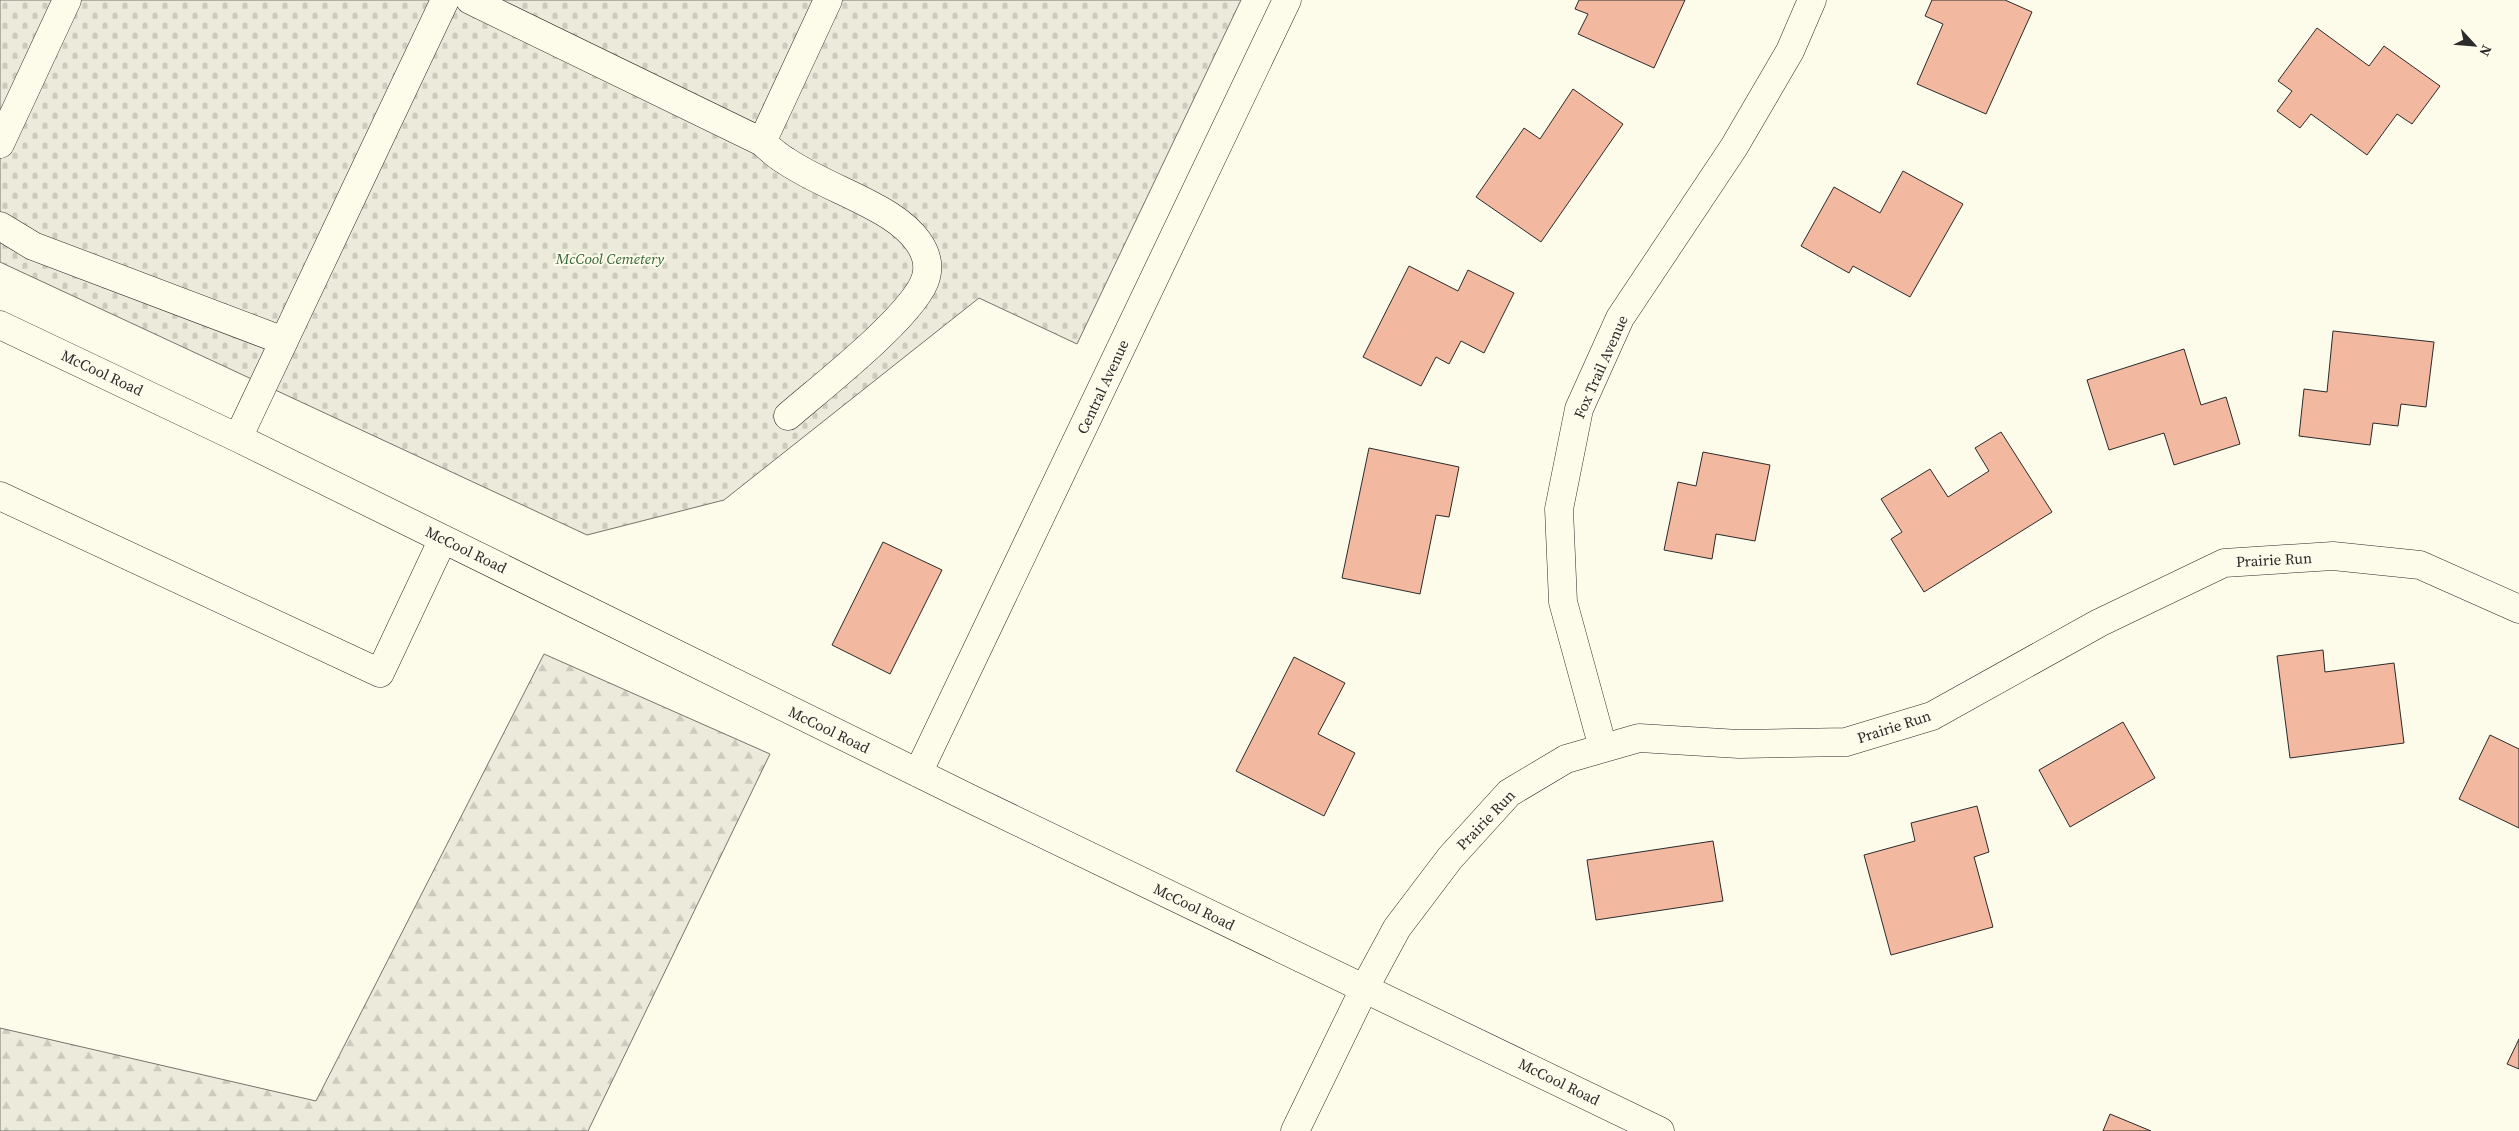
<svg xmlns="http://www.w3.org/2000/svg" width="2519" height="1131" font-family="'Source Serif 4',serif">
<defs>
<pattern id="forest-firs" width="22" height="20" patternUnits="userSpaceOnUse" patternTransform="scale(1.25)"><rect width="22" height="20" fill="#ecebdb"/><path d="M5 1l3.5 6h-7zM16 11l3.5 6h-7z" fill="#cbcabc"/></pattern>
<pattern id="cemetery-stones" width="16" height="16" patternUnits="userSpaceOnUse" patternTransform="scale(1.25)"><rect width="16" height="16" fill="#ecebdb"/><path d="M2 7V4a2 2 0 0 1 4 0v3zM10 15v-3a2 2 0 0 1 4 0v3z" fill="#cbcabc"/></pattern>
</defs>
<rect width="100%" height="100%" fill="#fdfbea"/>
<path fill="url(#forest-firs)" stroke="#74746e" d="M544 654 770 754 588 1131H0V1028L316 1101Z"/>
<path fill="url(#cemetery-stones)" stroke="#74746e" d="M0 0H1241L1077 344 979 298 724 500 587 535 0 262Z"/>
<path fill="#f2b8a0" stroke="#2b2b2b" d="M1579 0H1685L1654 68 1578 34 1588 14 1575 9Z
M1932 0H2005L2032 12 1986 114 1917 84 1943 24 1925 16Z
M2317 28 2369 66 2384 46 2440 86 2412 124 2397 114 2367 155 2311 114 2300 128 2277 111 2292 91 2278 81Z
M1573 89 1623 124 1541 242 1476 197 1524 128 1540 139Z
M1903 171 1963 204 1910 297 1853 266 1849 273 1801 246 1834 187 1880 213Z
M1409 266 1458 291 1468 270 1514 293 1484 353 1461 341 1449 364 1436 357 1421 386 1363 357Z
M2333 331 2434 342 2426 407 2401 404 2398 426 2373 423 2370 445 2299 436 2304 389 2327 392Z
M2184 349 2201 405 2226 397 2240 444 2174 465 2164 433 2109 450 2087 380Z
M2001 432 2052 512 1924 592 1891 539 1902 532 1881 499 1930 469 1948 497 1989 471 1975 448Z
M1369 448 1459 467 1449 517 1436 515 1420 594 1342 578Z
M1703 452 1770 465 1755 541 1716 534 1712 559 1664 550 1678 482 1696 486Z
M883 542 942 570 890 674 832 645Z
M2323 650 2325 672 2394 663 2404 743 2290 758 2277 656Z
M1294 657 1345 683 1318 734 1355 753 1324 816 1236 771Z
M2123 722 2155 778 2070 827 2039 770Z
M2490 735 2519 749V828L2459 799Z
M1977 806 1989 852 1974 857 1993 927 1891 955 1864 855 1915 841 1911 823Z
M1713 841 1723 901 1596 920 1587 860Z
M2519 1039V1069L2507 1064Z
M2110 1114 2151 1131H2103Z"/>
<g fill="none" stroke-linecap="round" stroke-linejoin="round">
<g stroke="#2b2b2b" stroke-width="29">
<path id="minor" d="M470 0 762 142C770 149 777 156 786 161 819 183 857 195 890 216 910 229 933 251 926 277 917 313 819 389 788 416
M762 142 828 0
M0 144 67 0
M0 226 33 246 284 341
M0 325 238 438 975 801 1660 1131
M238 438 445 0
M0 496 380 673 443 539
M1603 748 1563 602 1559 509 1579 409 1620 318 1734 147 1790 51 1812 0
M918 773 1287 0
M1295 1131 1364 989 1397 928 1450 858 1509 793 1566 759 1639 738 1739 744 1846 742 1932 716 2099 623 2224 563 2333 556 2420 565 2519 609"/>
</g>
<use href="#minor" stroke="#fdfbea" stroke-width="28"/>
</g>
<g text-anchor="middle" stroke-width="4" stroke-linejoin="round" paint-order="stroke">
<g font-size="15" font-style="italic" fill="#34623c" stroke="#fdfbea">
<text x="610" y="264">McCool Cemetery</text>
</g>
<g font-size="15" fill="#2b2b2b" stroke="#fdfbea">
<text transform="translate(1601 367) rotate(-66)" y="5">Fox Trail Avenue</text>
<text transform="translate(102 373) rotate(25)" y="5">McCool Road</text>
<text transform="translate(1103 387) rotate(-65)" y="5">Central Avenue</text>
<text transform="translate(466 550) rotate(26)" y="5">McCool Road</text>
<text transform="translate(2274 560) rotate(-3)" y="5">Prairie Run</text>
<text transform="translate(1894 727) rotate(-18)" y="5">Prairie Run</text>
<text transform="translate(829 730) rotate(26)" y="5">McCool Road</text>
<text transform="translate(1486 820) rotate(-46)" y="5">Prairie Run</text>
<text transform="translate(1194 907) rotate(26)" y="5">McCool Road</text>
<text transform="translate(1559 1082) rotate(26)" y="5">McCool Road</text>
</g>
</g>
<g transform="translate(2474 45) rotate(116)" stroke="#fdfbea" stroke-width="4" paint-order="stroke">
<path d="M0-4L9 19L0 12L-9 19Z" fill="#2b2b2b"/>
<text y="-8" font-size="14" font-weight="bold" text-anchor="middle" fill="#2b2b2b">N</text>
</g>
</svg>
